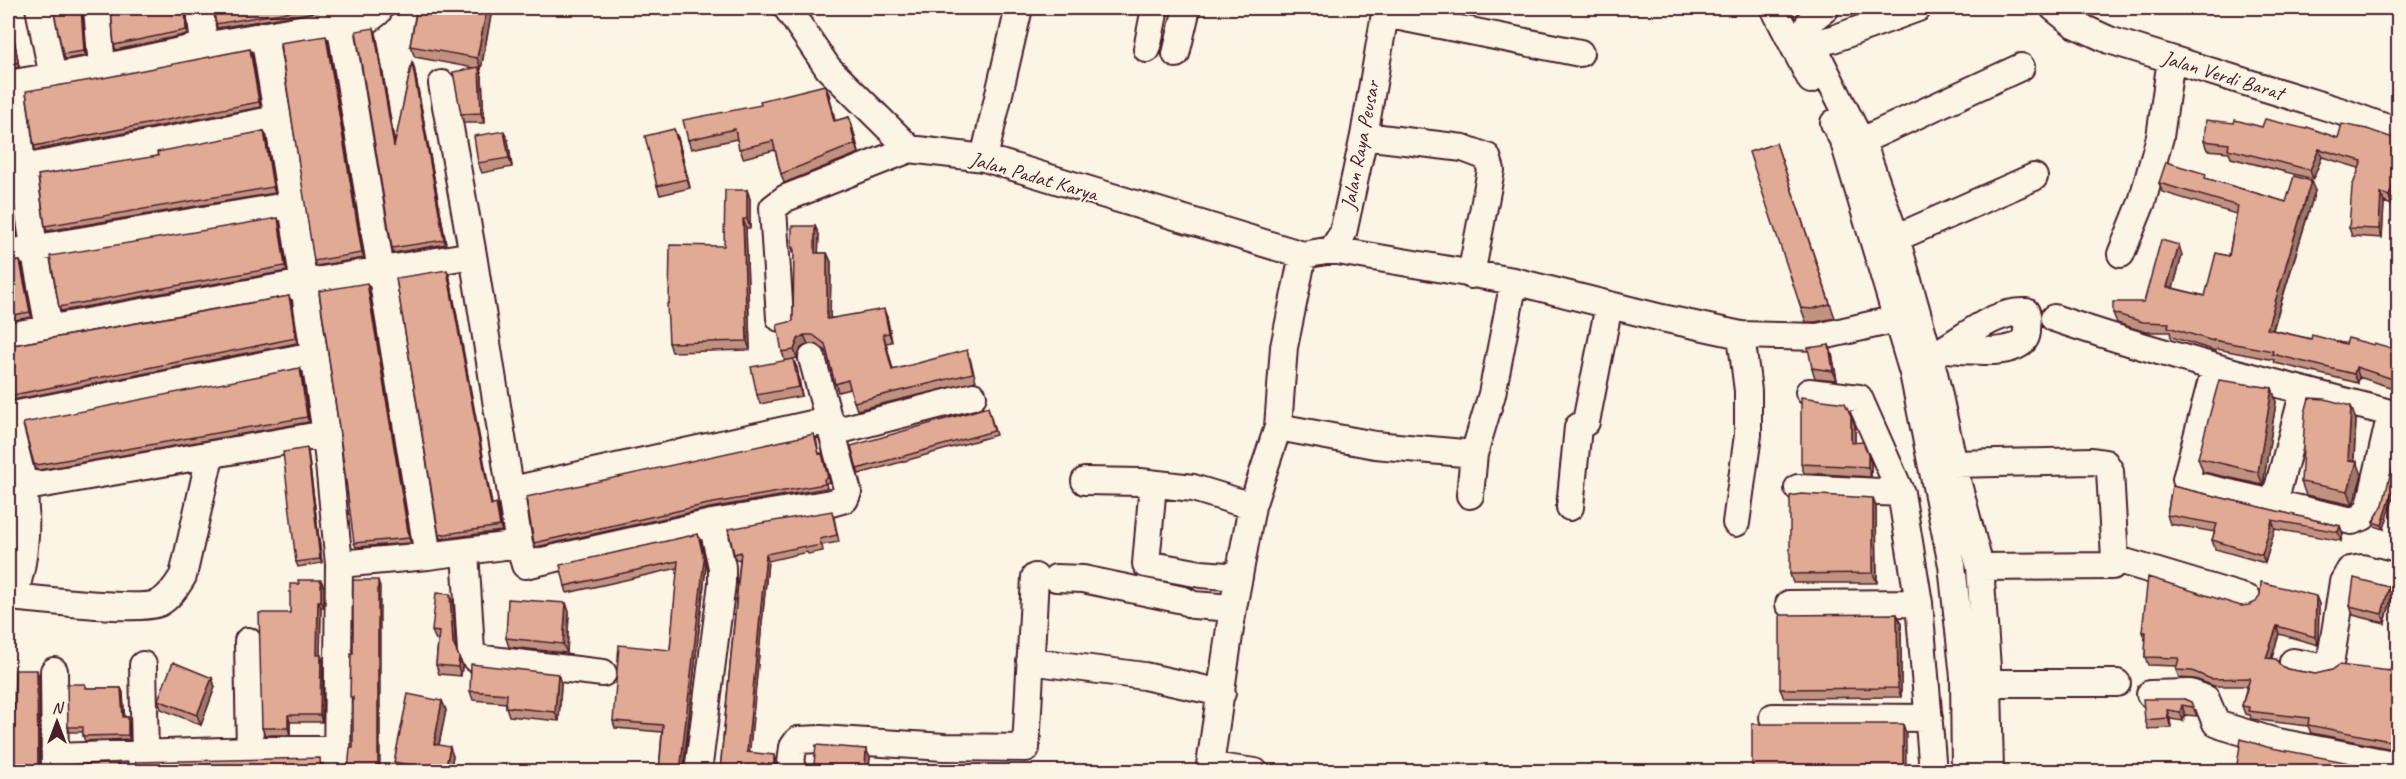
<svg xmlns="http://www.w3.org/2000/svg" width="2406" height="779" font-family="Caveat,sans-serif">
<rect width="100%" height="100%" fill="#fcf5e5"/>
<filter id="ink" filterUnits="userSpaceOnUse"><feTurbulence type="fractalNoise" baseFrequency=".0167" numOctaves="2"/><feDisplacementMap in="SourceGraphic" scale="12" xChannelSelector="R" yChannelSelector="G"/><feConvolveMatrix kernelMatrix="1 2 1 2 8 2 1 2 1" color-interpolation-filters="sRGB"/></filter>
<g filter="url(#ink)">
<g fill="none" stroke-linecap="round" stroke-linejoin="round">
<g stroke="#4a1f2b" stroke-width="30">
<path id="minor" d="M39 8 53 77
M97 8 102 68
M200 8 204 46
M787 8 828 68 910 149 984 158 1303 255 1332 250 1343 233 1364 136 1386 8
M1774 8 1811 80
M1826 8C1807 23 1805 20 1812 44L1865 150 1896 238 1934 373 1958 484 1980 567 1988 683 1990 772
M2054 8 2074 24 2109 40 2343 112 2398 132
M1385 14 1580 53
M340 22 428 556
M264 35 292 205 326 434 339 564 337 772
M1812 44 1833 39 1918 8
M1147 49 1155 8
M1176 54 1187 8
M8 84 102 68 204 46 340 22 368 20 378 12 379 8
M11 84 34 248 49 328
M442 84 473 255 519 544 525 565 712 523 831 503 845 499 848 492 812 358
M1834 123 1844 142 1913 373 1952 565 1964 677 1965 772
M1364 136 1463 148 1487 157 1491 170 1471 275
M1861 141 2021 67
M984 158 1019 8
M8 171 277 119
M1896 238 2034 177
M1332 250 1514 281 1662 318 1741 335 1818 337 1897 319
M8 253 292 205
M2121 254 2142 202 2160 137 2171 59
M780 318 773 208 786 198 910 149
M2054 318C2168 357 2283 385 2398 415
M8 336 304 283 473 255
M1930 357C1960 343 1991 310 2026 312 2029 318 2027 324 2027 331 2026 359 1966 350 1947 349
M2215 368 2186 479 2189 484 2352 521 2363 517 2370 506 2391 413
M1809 392 1859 398 1901 493 1919 603 1933 772
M8 416 314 355
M8 421 23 481 38 485 326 434
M1278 427 1375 445 1474 454
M833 432 973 396
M1953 464 2092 461 2105 463 2110 471 2115 559 2112 566 1980 567
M1085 481 1140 482 1193 488 1252 506
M1153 484 1146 564 1201 574 1239 577
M1798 488 1901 493
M512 490 830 420
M1470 495 1474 454 1492 394 1514 281
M2274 503 2304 391
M1570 507 1578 427 1586 422 1609 305
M1736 523 1748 435V391L1741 335
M465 551 471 651 475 658 603 673
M2115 559 2248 599
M339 564 428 556 519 544
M1056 578 1083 579 1183 600 1193 605 1233 608
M8 594 20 598C46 600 139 612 159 603 170 597 177 586 183 576L210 456
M14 594C27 557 27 519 23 481
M1789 604 1919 603
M248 641 250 750
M1030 661 1144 676 1222 693
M2293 662 2321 667 2330 664 2343 582 2350 570 2362 568 2398 577
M143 665 145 754
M54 671 55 772
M1988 683H2117
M2150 694 2190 693 2206 699 2216 723 2223 726 2273 741 2398 765
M1773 717 1929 718
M55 757 250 750H337
M1210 766 1255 772
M698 772 722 583V567L712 523
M790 772 793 747 798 740 821 739 944 747 1026 748 1035 577
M1209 772 1233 608 1252 506 1278 427 1284 347 1303 255"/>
</g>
<use href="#minor" stroke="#fcf5e5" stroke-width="26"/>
</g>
<path fill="#c19280" stroke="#4a1f2b" stroke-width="1.5" d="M8 8 19 67 8 70Z
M186 8 188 34 116 50 114 45Z
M213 8H340L217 28Z
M390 8H492V10L481 69H479L482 76 484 123H464L461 114 474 68 415 57 410 46 416 11 393 15Z
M82 9 86 56 65 59 63 54Z
M376 33 395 145 412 62 414 67 446 244 393 253 392 248Z
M328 41 364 258 316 266 314 261Z
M252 53 261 107 35 150 34 146Z
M829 94 835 121 849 117 852 126 859 153 784 183 781 174 775 150 743 158 737 139 691 149 688 140Z
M2262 127 2338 138 2367 129 2392 205 2384 202 2382 238 2352 236 2349 228 2359 168 2322 157 2313 179 2231 158 2229 152 2207 150 2204 141Z
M264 131 266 136 275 193 47 231 45 226 158 156Z
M678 138 690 188 660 195 657 186Z
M508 140 512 167 482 173 478 163Z
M1776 143 1835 318 1816 322H1806L1801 308Z
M2208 179 2286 202 2315 191 2273 330 2311 339 2398 350V382L2396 389 2359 377 2358 383 2275 363 2274 360 2217 349 2216 351 2171 337 2170 332H2146L2117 323 2113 313 2144 302 2182 255 2173 288 2205 296 2229 256 2236 214 2162 192 2159 183Z
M8 181 10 186 17 236 8 239Z
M747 190 750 199V228H746L750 350 672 352 669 343V303L724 246Z
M278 218 279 222 287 271 61 311 59 307Z
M815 226 819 235 818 253H827L831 262 830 318 887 317 892 342 886 343 893 370 970 358 976 381 857 410 850 389 838 392 827 352 816 344H808L801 348 797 358 793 359 797 368 802 396 760 404 757 395 785 361 782 352 793 321 794 254 792 248Z
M20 261 22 266 32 317 8 321V262Z
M449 274 492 504 498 508 502 531 440 539 439 535Z
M369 288 411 543 356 547 354 543Z
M289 296 291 301 297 343 8 401V346Z
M1829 345 1832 354 1837 380 1815 378 1812 368Z
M300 368 302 373 309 422 39 470 35 469 34 464Z
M2272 388 2276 402 2263 485 2203 472 2198 458Z
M988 407 996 435 859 474 857 469Z
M2356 420 2354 461 2362 475 2353 505 2306 495 2301 482Z
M1855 425V443L1868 454 1871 463V477L1804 473 1801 464Z
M816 438 819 454 822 453 830 482 826 483 827 488 710 508 536 547 534 543Z
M307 448 308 452 322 563 298 567 296 562Z
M2172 486 2340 526 2343 534 2341 541 2275 529 2265 563 2215 549 2212 540 2215 532 2170 524 2167 515Z
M2383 505 2384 529 2374 526 2373 522Z
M1876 507 1877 583H1793L1790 574Z
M834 518 839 542 822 545 823 551 808 554 807 552 768 561 749 753 776 761 720 771 740 559 736 560 734 554Z
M701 541 706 566 683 771H659L662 732 615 728 613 721 670 650 678 568 567 593 565 586Z
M324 587V607H321L320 655 323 661 322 722H290V735H265L262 728Z
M2389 587 2392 596 2385 623 2353 615 2350 606Z
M453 603 456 650 462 666 461 676 439 674 436 665 438 640H436L432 631Z
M566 603 569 612 567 653 509 647 506 638Z
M2319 604 2318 645 2279 634 2272 658 2280 665 2287 669 2315 674 2398 670V750L2311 733 2308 726 2251 719 2250 715 2245 714 2242 706 2247 686H2214L2195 679 2179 678 2176 670 2177 666 2148 665 2145 657 2146 640H2145L2142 632 2241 606Z
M1897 614 1901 624V697L1784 698 1780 689Z
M212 678 215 687 201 725 161 709 158 700Z
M561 683 559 721 509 716 506 707V703L473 700 470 691Z
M85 684 87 688H121L123 693 124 717H128L129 722 130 739 85 741 83 736V732H70L68 727Z
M2184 699 2191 702 2197 716 2185 715 2183 721 2170 719 2171 728 2148 729 2145 720Z
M442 701 446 710 439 745 453 756 450 771H398L394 762Z
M866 749 870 758 868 771H817L814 764Z"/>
<path fill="#9d7768" stroke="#4a1f2b" stroke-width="1.5" d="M8 8H9L19 67 18 62Z
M81 8H83L82 9 86 56 84 51Z
M185 8H186L188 34 186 30Z
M487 8H492V10L481 69 477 58Z
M374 28 376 33 396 152 394 147Z
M326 36 328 41 364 258 362 253Z
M250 49 252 53 261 107 259 102Z
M412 62 414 67 446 244 444 240Z
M479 67 482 76 484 123 481 113Z
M825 85 829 94 837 130 834 121Z
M849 117 852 126 859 153 855 144Z
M674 129 678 138 690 188 687 179Z
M264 131 266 136 275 193 273 187Z
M504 131 508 140 512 167 509 158Z
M2319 149 2322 157 2313 179 2310 170Z
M2398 172V188L2392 205 2389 196Z
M8 181 10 186 17 236 15 231Z
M2311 181 2315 191 2270 338 2267 329Z
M747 190 750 199V228L747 219Z
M2381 193 2384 202 2382 238 2379 229Z
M278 218 279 222 287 271 285 266Z
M743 219 746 228 750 350 747 341Z
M815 226 819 235 818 262 815 253Z
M2179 245 2182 255 2171 296 2167 287Z
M827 253 831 262 830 327 827 319Z
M20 261 22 266 32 317 30 312Z
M447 270 449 274 492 509 491 505Z
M367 283 369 288 411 543 409 538Z
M289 296 291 301 297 343 296 338Z
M884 309 887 317 892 342 889 333Z
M883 334 886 343 895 379 892 370Z
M804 335 808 344 801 348 797 358 794 350 798 339Z
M1829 345 1832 354 1837 380 1833 371Z
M793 359 797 368 802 396 799 387Z
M2398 362V382L2396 389 2393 379Z
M2356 367 2359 377 2358 383 2354 374Z
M300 368 302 373 309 422 307 417Z
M2272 388 2276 402 2263 485 2258 472Z
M2351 406 2356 420 2353 473 2348 460Z
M1851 416 1855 425V452L1851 443Z
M307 448 308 452 322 563 320 559Z
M1868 454 1871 463V477L1868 467Z
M2357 461 2362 475 2353 505 2348 491Z
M2397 477 2398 483 2384 529 2382 525Z
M1873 498 1876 507 1877 583 1873 573Z
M496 503 498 508 502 531 500 526Z
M2272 520 2275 529 2265 563 2262 555Z
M2340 526 2343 534 2341 541 2338 532Z
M698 534 706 566 683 771 681 763Z
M766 554 768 561 749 759 747 752Z
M321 580 324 587V607L321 601Z
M378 580 380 587V771H378Z
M2389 587 2392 596 2385 623 2382 614Z
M450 594 453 603 456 652 453 643Z
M2316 596 2319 604 2318 645 2315 637Z
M318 601 321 607 320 661 317 655Z
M566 603 569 612 567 653 563 644Z
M1897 614 1901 624V697L1898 688Z
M2277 626 2279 634 2269 666 2266 658Z
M321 655 323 661 322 722 320 715Z
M459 657 462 666 461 676 458 667Z
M37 670 39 677 40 771 38 765Z
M558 674 561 683 559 721 555 712Z
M212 678 215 687 201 725 197 715Z
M121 688 123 693 125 722 123 717Z
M442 701 446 710 437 753 434 744Z
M2182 705 2185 715 2183 721 2180 712Z
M2167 710 2170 719 2171 728 2168 718Z
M288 715 290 722V735L288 728Z
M128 717 129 722 130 739 128 735Z
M1903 724 1906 733V771H1903Z
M2396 735 2398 742V750L2395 742Z
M450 747 453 756 450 771H445Z
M866 749 870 758 868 771H866L865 769Z
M774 755 776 761V771H774Z"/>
<path fill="#e0aa95" stroke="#4a1f2b" stroke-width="1.5" d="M8 8 18 62 8 65Z
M53 8H65V9L66 8H81L84 51 63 54Z
M111 8H185L186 30 114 45Z
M213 8H311L216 24Z
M417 8H487L477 58 410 46Z
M374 28 394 147 412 62 444 240 392 248 356 31Z
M326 36 362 253 314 261 280 43Z
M250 49 259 102 34 146 26 91 103 78Z
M479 67 481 113 461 114 453 72Z
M825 85 834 121 849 117 855 144 781 174 773 141 739 149 735 129 688 140 683 120 761 105 760 101Z
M2265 119 2306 129 2307 127 2338 138 2342 124 2367 129 2390 137H2398V172L2389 196 2381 193 2379 229 2349 228 2352 187 2362 161 2319 149 2310 170 2228 149 2229 144 2204 141 2206 120 2234 123 2235 120 2262 127Z
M674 129 687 179 657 186 645 136Z
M264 131 273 187 45 226 38 175 158 156 157 152Z
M504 131 509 158 478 163 474 136Z
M1776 143 1830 304 1812 309 1801 308 1749 152Z
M2166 162 2206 174 2205 178 2286 202 2294 176 2311 181 2267 329 2311 339 2312 335 2346 344 2348 338 2374 345V343L2398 350V362L2393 379 2356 367 2354 374 2272 354 2273 351 2213 340V341L2168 327 2169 323 2143 322 2113 313V302H2144L2161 240 2179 245 2167 287 2205 296 2216 253 2229 256 2238 206 2159 183Z
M8 181 15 231 8 234Z
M725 190H747V219H743L747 341 669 343 667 304 669 303 670 245 724 246Z
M278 218 285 266 59 307 50 256Z
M792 226H815V253H827V319L884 309 889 333 883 334 892 370 967 350 973 373 854 402 848 380 835 384 825 344 813 335H804L798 339 794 350 782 352 777 325 793 321 794 248H792Z
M20 261 30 312 8 316V262Z
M447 270 491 505 496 503 500 526 439 535 396 278Z
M367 283 409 538 354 543 339 427 319 291Z
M289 296 296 338 8 396V346Z
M1829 345 1833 371 1812 368 1808 348Z
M793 359 799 387 757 395 751 367Z
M300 368 307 417 37 465 34 464 23 423Z
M2219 380 2272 388 2258 472 2198 458Z
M1801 397 1845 403 1851 416V443L1863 442 1868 454V467L1801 464Z
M2309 398 2325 399 2351 406 2348 460 2357 461 2348 491 2301 482 2305 413Z
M988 407 994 431 857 469 851 446Z
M814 434 819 454 822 453 828 478 824 479 825 484 708 504 534 543 526 497Z
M307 448 320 559 296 562 283 452Z
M2390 475 2397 477 2382 525 2373 522 2383 505Z
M2172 486 2340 526 2338 532 2272 520 2262 555 2212 540 2217 524 2167 515Z
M1801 494 1873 498V573L1790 574V496Z
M832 511 837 535 820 539 821 545 806 548 805 546 766 554 747 752 774 755V771H720L741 552 734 554 728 529Z
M698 534 704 560 681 763 683 771H659L663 725 613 721 619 645 670 650 678 561 565 586 560 565Z
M2148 577 2241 606 2249 605 2256 602 2260 595 2261 582 2316 596 2315 637 2277 626 2266 658 2276 659 2280 665 2287 669 2315 674 2332 670 2339 665 2390 671 2391 668 2398 670V735H2396L2395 742 2308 725 2309 718 2248 711 2249 707 2242 706 2250 678 2211 679 2192 671 2176 670 2179 658 2145 657 2146 632H2142Z
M2354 578 2389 587 2382 614 2350 606Z
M298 580H321V601H318L317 655H321L320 715H288V728H262L259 613H290V584H299Z
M353 580H378V771H348L350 748H353V697H350L351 654H353Z
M436 593 450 594 453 643 459 657 458 667 436 665 439 632 432 631Z
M508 599 566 603 563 644 506 638Z
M1897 614 1898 688 1780 689V615Z
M173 662 212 678 197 715 158 700Z
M471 664 558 674 555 712 506 707 507 694 470 691Z
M15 670H37L38 765 39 771H10L9 714H14Z
M67 684H85V688H121L123 717H128V735L83 736V727H68Z
M408 694 442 701 434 744 450 747 445 771 394 762Z
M2143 699H2184L2191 702 2193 707 2182 705 2180 712 2167 710 2168 718 2145 720Z
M1752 724H1903V771H1752Z
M2241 739 2267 747 2391 771H2236Z
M816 745 866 749 865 769 814 764Z
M320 758 321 771H132L136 762Z
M128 762V771H66L67 765Z"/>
</g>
<g text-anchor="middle" stroke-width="4.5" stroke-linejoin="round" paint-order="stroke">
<g font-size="21" fill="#4a1f2b" stroke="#fcf5e5">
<text transform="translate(2223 75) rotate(17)" y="7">Jalan Verdi Barat</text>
<text transform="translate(1360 145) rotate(-79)" y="7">Jalan Raya Peusar</text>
<text transform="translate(1034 176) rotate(16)" y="7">Jalan Padat Karya</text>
</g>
</g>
<rect width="2406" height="779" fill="none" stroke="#fcf5e5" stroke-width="30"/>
<rect x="15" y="15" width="2376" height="749" fill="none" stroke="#4a1f2b" stroke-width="2" filter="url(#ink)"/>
<g transform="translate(57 722)" stroke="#fcf5e5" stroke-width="4.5" paint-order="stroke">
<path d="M0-4.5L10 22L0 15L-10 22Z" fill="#4a1f2b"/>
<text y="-9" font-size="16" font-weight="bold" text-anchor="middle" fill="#4a1f2b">N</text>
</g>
</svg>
